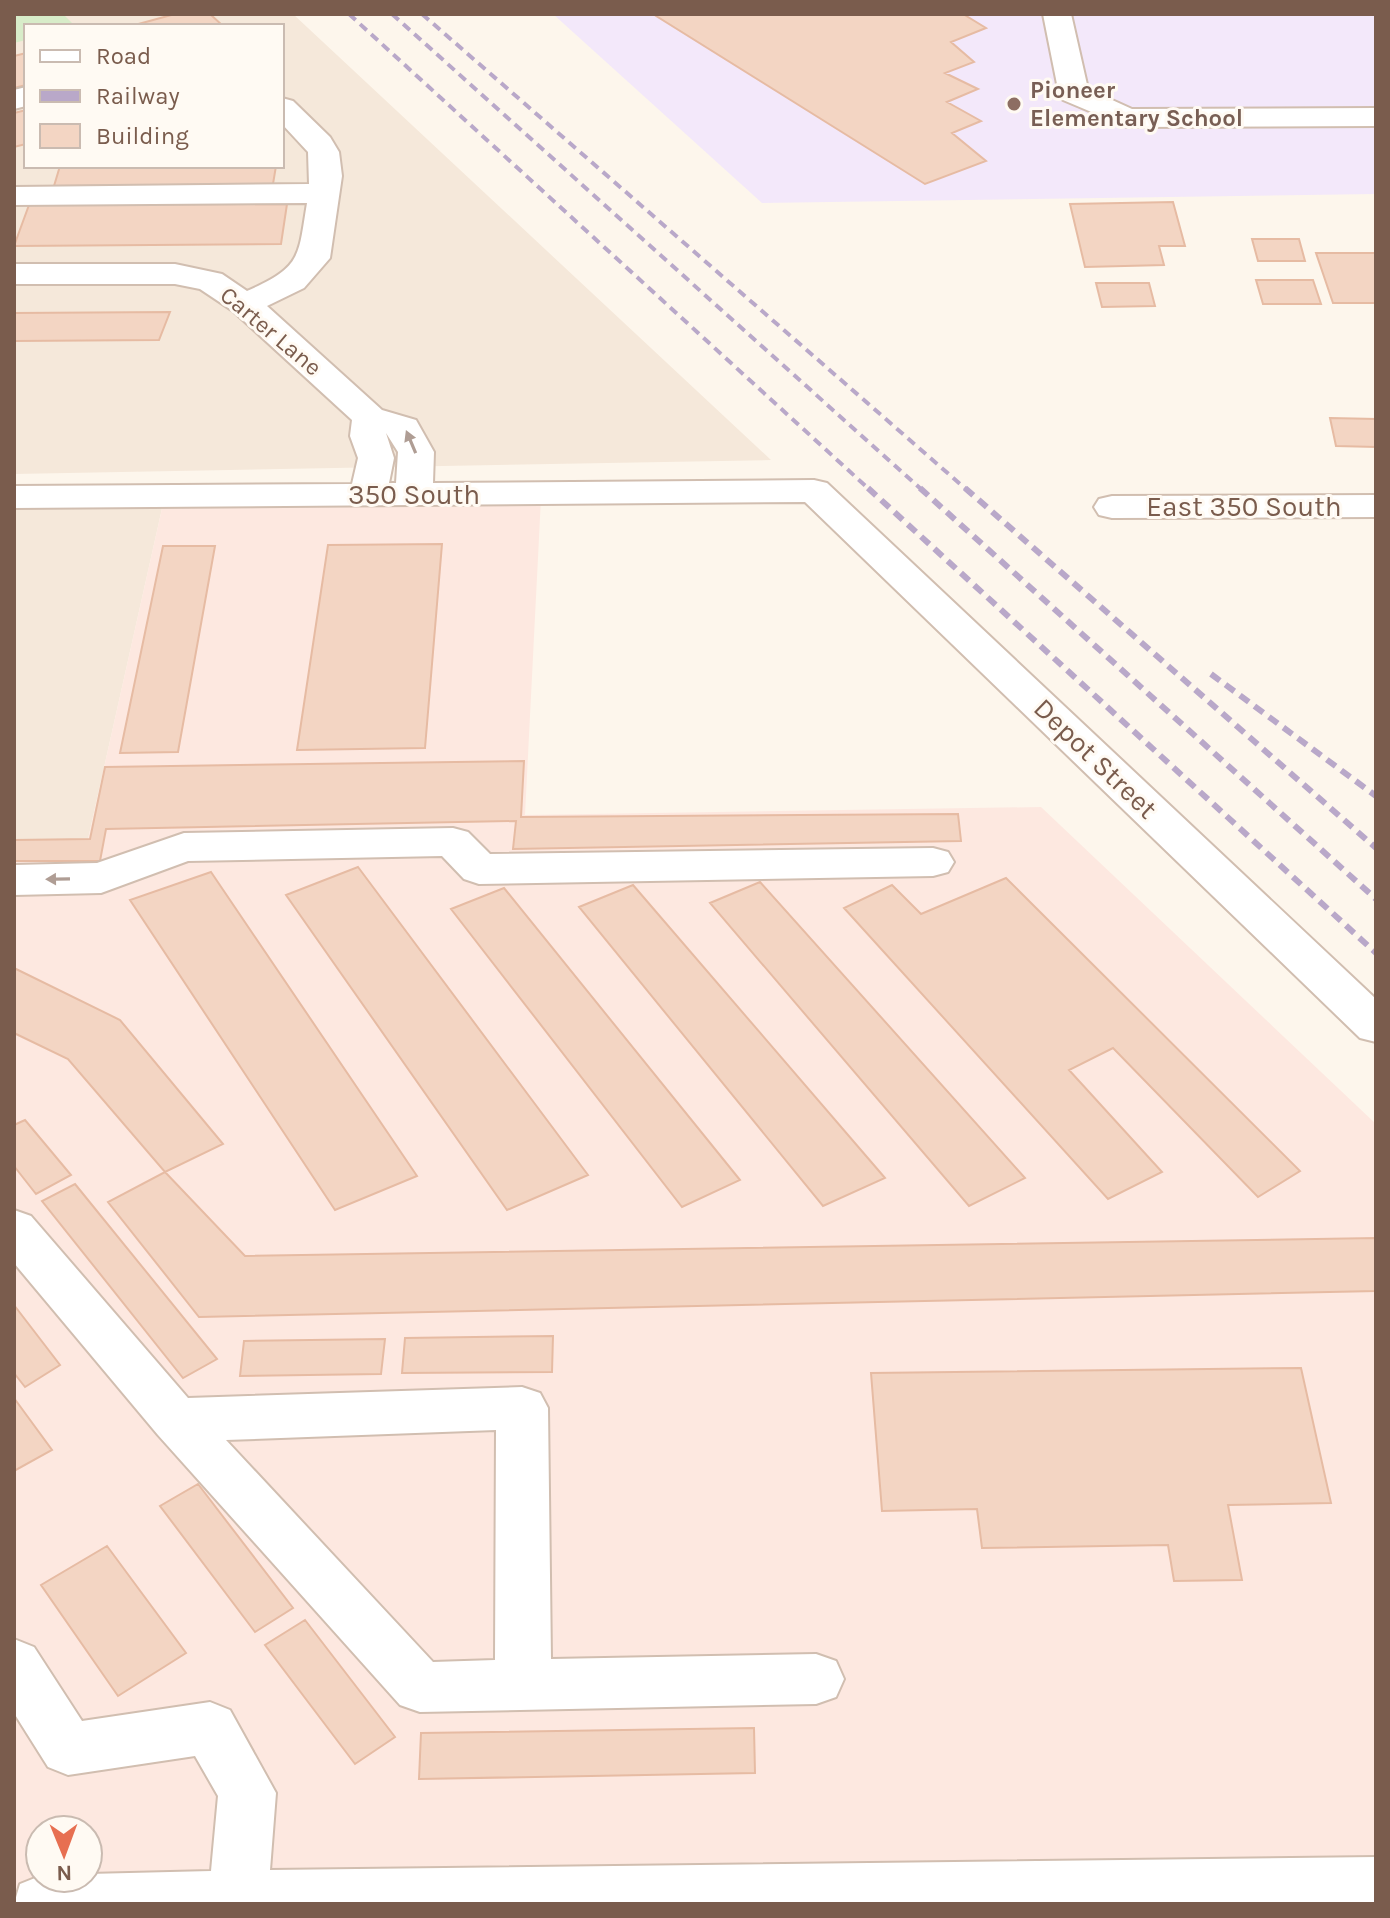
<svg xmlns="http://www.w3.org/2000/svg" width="1390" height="1918" font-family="Karla,sans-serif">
<rect width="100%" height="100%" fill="#fdf6ec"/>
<path fill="#f5e8da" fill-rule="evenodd" d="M14 14H293L771 460 14 474ZM26 26H282V166H26Z
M163 504 88 839H14V506Z"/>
<path fill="#fde8e0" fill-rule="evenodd" d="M541 498 525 815 1041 807 1376 1124V1904H16L14 1901V839H88L163 504ZM40 1830H88V1878H40Z"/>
<path fill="#f3e8fa" d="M553 14H1376V194L762 203Z"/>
<path fill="#d8ecc9" d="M14 14H63L75 26H26V40L14 43Z"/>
<path fill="#f3d5c3" stroke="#e6bba3" stroke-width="2" d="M175 14H210L223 26H131Z
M653 14H963L986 28 951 42 974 62 945 73 978 89 947 102 981 121 952 133 986 161 925 184Z
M26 53V85L14 88V56Z
M26 110V144L14 147V113Z
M60 166H276L273 184 54 186Z
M1173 202 1185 246H1159L1164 265 1085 267 1070 204Z
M287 204 281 244 14 246 29 205Z
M1252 239H1299L1305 261H1258Z
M1316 253H1376V303H1333Z
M1256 280H1313L1321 304H1263Z
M1096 283H1149L1155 306 1102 307Z
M170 312 159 340 14 341V313Z
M1330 418 1376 419V447L1336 446Z
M442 544 425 748 297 750 328 545Z
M163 546H215L178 752 120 753Z
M524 761 521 817 958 814 961 841 513 849 516 821 106 829 100 861H14V840L90 839 105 767Z
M358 867 588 1175 507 1210 286 895Z
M211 872 417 1176 335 1210 130 900Z
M1006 878 1300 1171 1258 1197 1113 1048 1069 1070 1162 1172 1108 1199 844 908 892 885 921 914Z
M760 882 1025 1178 969 1206 710 903Z
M633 885 885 1178 823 1206 579 907Z
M504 888 740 1180 682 1207 451 909Z
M14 968 120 1020 223 1144 165 1172 68 1059 14 1033Z
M25 1120 71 1175 36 1194 14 1166V1125Z
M165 1172 245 1256 1376 1238V1291L199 1317 108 1202Z
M75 1184 217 1359 183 1378 42 1201Z
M14 1305 60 1365 25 1387 14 1373Z
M553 1336 552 1372 402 1373 405 1338Z
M385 1339 381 1374 240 1376 244 1341Z
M1301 1368 1331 1503 1228 1505 1242 1580 1174 1581 1168 1545 982 1548 977 1509 882 1511 871 1373Z
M14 1398 52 1450 14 1471Z
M198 1484 293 1608 255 1632 160 1506Z
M107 1546 186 1653 118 1696 41 1585Z
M305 1620 395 1737 355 1764 265 1645Z
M754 1728 755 1773 419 1779 421 1733Z"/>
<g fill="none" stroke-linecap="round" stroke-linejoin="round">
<g stroke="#d1beb0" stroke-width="4">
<path id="minor" d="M1043 14H1071L1088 89 1132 109 1376 108V126L1127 127 1063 100 1059 94Z
M26 87V106L14 109V90Z
M282 98 293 101 330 137 339 152 342 176 330 258 304 288 267 306 382 410 416 420 434 452 433 483 814 480 827 483 1376 999V1042L1360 1038 805 502 14 508V486L352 484 358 458 350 436 352 420 233 311 200 289 175 284H14V264H175L222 274 247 291C302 267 298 257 307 203L14 205V187L309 184 308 152 282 124ZM386 433 398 452 396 483H389L394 458Z
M1376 495V517L1112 518 1099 515 1094 507 1099 499 1112 496Z
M453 828 468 832 490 854 933 848 948 852 954 862 948 872 933 876 479 884 464 879 442 856 188 861 101 893 14 895V865L97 863 184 833Z
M14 1210 31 1216 188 1398 522 1387 540 1393 548 1408 551 1659 816 1654 836 1661 844 1679 836 1697 816 1704 420 1712 400 1705 158 1435 14 1263ZM496 1430 495 1660 433 1662 226 1440Z
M14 1639 34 1647 82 1721 210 1702 230 1710 276 1793 270 1870 1376 1857V1904H14L20 1884 40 1876 88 1878V1874L211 1871 218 1796 195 1756 68 1775 48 1767 14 1713Z"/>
</g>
<use href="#minor" fill="#fff" fill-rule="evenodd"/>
<path stroke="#b9a8c9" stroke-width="4" stroke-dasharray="9 6" stroke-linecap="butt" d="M349 14 870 490
M392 14 922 490
M422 14 967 490"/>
<path stroke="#b9a8c9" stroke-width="6" stroke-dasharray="11 7" stroke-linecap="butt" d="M868 488 1376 953
M920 488 1376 899
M965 488 1376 848
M1211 674 1376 796"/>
</g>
<defs><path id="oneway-solid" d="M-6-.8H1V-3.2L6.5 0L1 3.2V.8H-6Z" transform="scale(2)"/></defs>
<g fill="#af9d94">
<use href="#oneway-solid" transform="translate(411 442) rotate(-113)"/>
<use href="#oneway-solid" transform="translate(58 879) rotate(179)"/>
</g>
<circle fill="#8d6e63" stroke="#fffaf3" stroke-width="3" cx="1014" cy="104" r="8"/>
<g text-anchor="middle" stroke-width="6" stroke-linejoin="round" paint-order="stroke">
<g font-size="24" font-weight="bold" fill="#785e54" stroke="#fffaf3" text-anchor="start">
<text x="1030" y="98">Pioneer<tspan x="1030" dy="28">Elementary School</tspan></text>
</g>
<g font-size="24" fill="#7a5c4d" stroke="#fffaf3">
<text transform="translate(271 331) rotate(40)" y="8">Carter Lane</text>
</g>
<g font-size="28" fill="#7a5c4d" stroke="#fffaf3">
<text x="414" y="504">350 South</text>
<text x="1244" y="516">East 350 South</text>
<text transform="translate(1096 758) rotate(44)" y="10">Depot Street</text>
</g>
</g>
<rect width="1390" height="1918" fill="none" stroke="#7a5c4d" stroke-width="32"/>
<rect x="24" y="24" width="260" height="144" fill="#fffaf3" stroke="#cabbb1" stroke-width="2"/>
<rect x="40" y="50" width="40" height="12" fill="#ffffff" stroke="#cabbb1" stroke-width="2"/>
<text x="96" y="64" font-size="24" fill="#7a5c4d">Road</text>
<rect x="40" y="90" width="40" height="12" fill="#b9a8c9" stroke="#cabbb1" stroke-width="2"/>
<text x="96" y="104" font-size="24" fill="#7a5c4d">Railway</text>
<rect x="40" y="124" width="40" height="24" fill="#f3d5c3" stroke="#cabbb1" stroke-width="2"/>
<text x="96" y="144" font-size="24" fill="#7a5c4d">Building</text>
<g transform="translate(64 1854) rotate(179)"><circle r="38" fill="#fffaf3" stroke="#cabbb1" stroke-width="2"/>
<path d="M0-6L14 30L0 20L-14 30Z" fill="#e76f51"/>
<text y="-12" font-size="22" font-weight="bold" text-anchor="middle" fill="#7a5c4d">N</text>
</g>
</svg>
